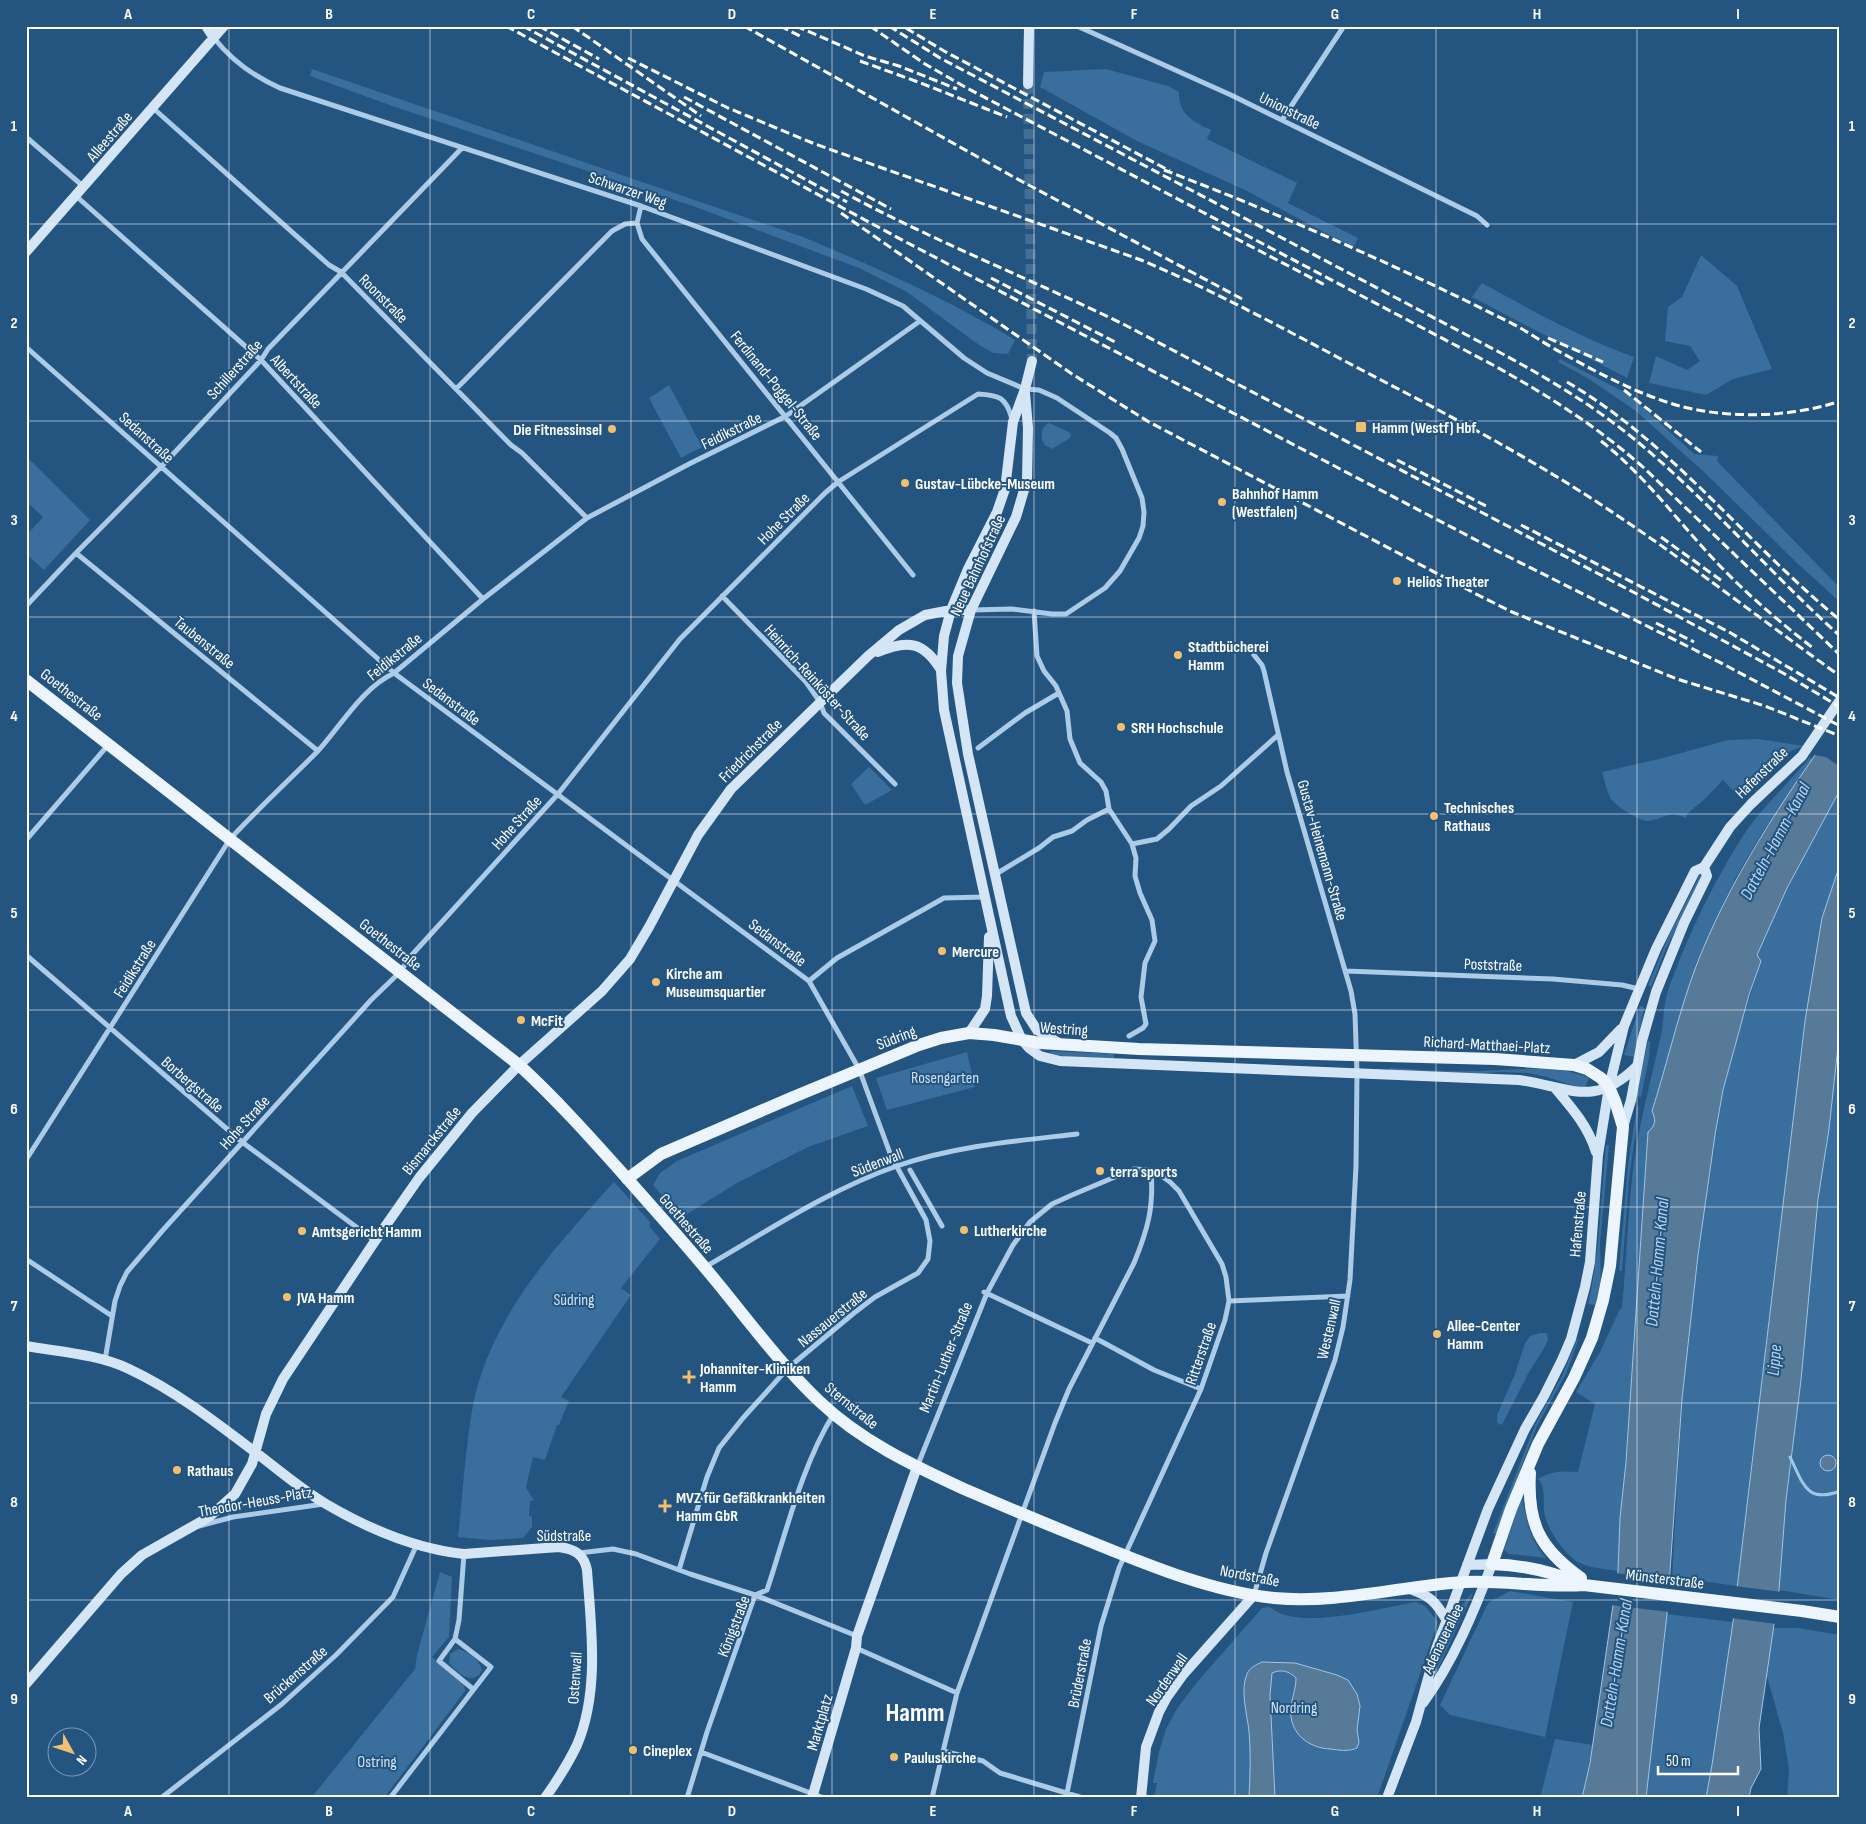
<svg xmlns="http://www.w3.org/2000/svg" width="1866" height="1824" font-family="'Sofia Sans Condensed',sans-serif">
<rect width="100%" height="100%" fill="#245480"/>
<path fill="#396e9d" d="M312 69 803 237C875 267 948 299 1015 340L1008 354 993 353 979 345 907 292 859 268 690 205 395 107 310 76Z
M1106 69 1168 86 1179 92C1178 114 1194 122 1211 130L1207 139 1297 183 1288 203 1358 238 1353 248 1247 191 1137 141 1040 87 1044 72Z
M1701 255 1737 286 1772 369 1733 379 1706 395 1649 383 1656 356 1687 370 1700 361 1690 346 1665 341 1668 307 1682 297Z
M1482 283C1531 310 1581 338 1634 357L1627 378 1472 297Z
M1560 359 1628 394 1694 454 1718 456 1717 461 1840 588V602L1797 563 1704 472 1636 411 1589 379 1558 362Z
M669 385 702 447 681 458 649 398Z
M1049 423 1069 432 1071 435 1070 438 1052 449 1045 445 1042 440C1042 433 1041 427 1049 423Z
M26 456 90 520 44 570 26 554V536L43 517 26 501Z
M1758 739 1804 746C1776 755 1755 772 1735 793L1723 780 1705 799 1688 813 1686 818C1668 810 1664 819 1648 821 1640 822 1615 805 1611 799 1606 791 1605 781 1602 772L1663 758 1728 740Z
M1810 757 1813 758 1807 769C1792 791 1776 812 1761 835 1726 890 1699 953 1680 1015 1669 1051 1663 1089 1654 1126L1648 1132 1626 1462 1620 1518 1618 1571C1605 1569 1587 1568 1576 1561 1563 1551 1549 1532 1545 1516 1542 1504 1547 1488 1538 1479 1552 1471 1562 1471 1578 1472L1595 1404 1576 1392 1600 1352 1620 1309 1622 1308C1626 1262 1628 1215 1633 1169 1639 1123 1651 1080 1661 1035 1664 1021 1663 1009 1667 994 1685 940 1715 879 1746 831 1765 804 1790 782 1810 757Z
M869 767 892 790 865 805 851 784Z
M1840 790V864L1822 918 1805 1021 1737 1586 1672 1577 1682 1399 1698 1255 1715 1135 1723 1090 1735 1044 1761 961 1757 955 1787 888Z
M1701 873 1703 874 1665 951 1651 987 1648 985 1670 933Z
M1640 1006H1643L1644 1009 1634 1057 1624 1055Z
M1840 1028V1600L1779 1590 1786 1500 1801 1380 1818 1199 1829 1129Z
M1648 1041 1650 1042 1649 1058 1641 1097 1636 1096Z
M1053 1051 1114 1054V1059L1063 1056 1051 1054 1050 1052Z
M967 1052 975 1087 887 1110 876 1078Z
M1389 1068C1416 1069 1444 1072 1471 1071 1506 1071 1556 1063 1589 1078L1585 1088H1580L1547 1077 1528 1073 1500 1072 1480 1074 1389 1071Z
M852 1086 868 1126 808 1147 735 1184 681 1218 653 1185 660 1173 677 1161Z
M1637 1107H1639L1629 1180 1622 1271H1619L1628 1165Z
M1606 1145H1609L1600 1243 1601 1283 1595 1305 1588 1304C1600 1252 1601 1198 1606 1145Z
M614 1182 650 1222V1227L660 1239 621 1288 631 1295 561 1397 569 1401 559 1425H557L545 1460 533 1457 526 1487 534 1501H530L529 1516 532 1517V1527L523 1538 490 1540 458 1537C463 1493 465 1449 473 1405 491 1316 555 1247 614 1182Z
M1540 1333H1547L1548 1340 1543 1350 1529 1372 1502 1425 1497 1423V1415L1515 1374 1525 1343 1530 1336Z
M1579 1338 1566 1374 1537 1426 1496 1534 1493 1533 1535 1425 1562 1376 1577 1340Z
M1522 1496C1526 1519 1530 1540 1546 1558L1509 1554 1504 1550Z
M440 1572 452 1577 449 1637 432 1657 464 1685 465 1691 384 1798H311L415 1669 417 1655Z
M1510 1591 1573 1602 1545 1737 1450 1715 1440 1705 1488 1603Z
M1471 1594 1472 1595 1432 1682 1430 1681 1453 1620 1457 1611Z
M1416 1602 1425 1606 1438 1622 1377 1798H1154L1157 1783H1153L1159 1752 1166 1729 1178 1707 1198 1681 1262 1608 1269 1607C1273 1609 1278 1613 1282 1614 1315 1626 1381 1608 1416 1602Z
M1667 1614 1733 1622 1712 1765 1706 1798H1646Z
M1772 1628H1798L1840 1635V1798H1787L1789 1769 1783 1733 1766 1673Z
M458 1649C467 1651 480 1660 482 1670 474 1687 457 1673 449 1663L450 1654Z
M1555 1739 1593 1745 1582 1798H1540Z"/>
<path fill="#587a99" stroke="#9fc6e7" d="M1840 720V790L1787 888 1757 955 1761 961 1749 995 1723 1090 1715 1135 1698 1255 1682 1399 1667 1614 1646 1798H1582L1590 1763 1618 1571 1620 1518 1626 1462 1648 1132C1656 1125 1656 1120 1652 1111 1667 1064 1678 1015 1695 969 1729 879 1784 798 1840 720Z
M1840 864V1028L1829 1129 1818 1199 1801 1380 1786 1500 1779 1590 1759 1728 1761 1769 1751 1788 1749 1798H1706L1712 1765 1733 1622 1805 1021 1822 918Z
M1820 1463a8 8 0 1 1 16 0a8 8 0 1 1-16 0Z
M1262 1662 1295 1663 1337 1675 1348 1680 1357 1694 1360 1706 1357 1730 1359 1742 1357 1748C1348 1752 1339 1750 1330 1749 1311 1748 1294 1737 1291 1717 1289 1703 1296 1692 1296 1678 1289 1671 1281 1669 1272 1673L1270 1695 1275 1798H1249C1250 1776 1251 1753 1249 1731 1247 1714 1240 1690 1247 1674 1250 1667 1256 1665 1262 1662Z"/>
<path fill="#245480" d="M1840 718V767L1826 757 1814 755 1810 757Z
M1615 1573 1672 1580 1669 1612 1610 1605Z
M1735 1586 1781 1592 1776 1624 1731 1618Z"/>
<g fill="none" stroke-linecap="round" stroke-linejoin="round">
<path stroke="#9fc6e7" stroke-width="3" d="M1790 1457C1803 1483 1806 1504 1840 1491"/>
<path stroke="#456e93" stroke-width="10" stroke-dasharray="10 5" stroke-linecap="butt" d="M1028 84 1032 361"/>
<path stroke="#abcbe6" stroke-width="5" d="M1077 26 1231 95 1477 216 1487 225
M214 38C232 61 253 76 280 88L641 206 866 289 903 306 964 358 987 373 1025 389 1039 390 1057 398 1110 433 1116 438 1122 449 1142 498 1144 512 1143 526 1139 538 1120 571 1105 588 1066 614H1052L1012 609 972 610
M153 108 329 265 341 272 511 445 522 453 587 518
M1282 120 1344 26
M26 137 84 187
M76 196 261 360 483 599
M641 206 637 223 642 239 913 575
M26 347 394 673 809 981 859 1069 891 1156 926 1220 930 1241 928 1259 918 1273 875 1297 854 1313 788 1368 743 1418 719 1448 707 1477 679 1570
M456 389 612 231 625 224 637 223
M76 553 318 751
M722 596 806 682 820 702 824 713 895 784
M26 606 76 553 162 466 261 360 268 349 462 148
M1034 611 1037 656 1044 671 1056 686 1067 711 1070 739 1080 763 1101 782 1106 791 1109 809 1132 844 1136 858 1135 876 1140 893 1152 920 1155 941 1145 963 1141 997 1146 1024 1143 1028 1129 1036
M978 748 1025 713 1059 693
M26 840 109 744
M1132 844 1157 839 1169 829 1191 806 1221 786 1278 735
M996 874 1039 848 1053 837 1072 831 1087 820 1109 809
M26 955 242 1142 375 1241
M1346 971 1553 979 1622 985 1639 989
M809 981 837 958 944 898 984 897
M26 1160 230 839C258 809 288 781 317 752 341 726 361 689 394 673L483 599 587 518 689 464 786 416 920 321
M910 1170 942 1226
M26 1259 112 1316
M705 1267C766 1232 830 1189 897 1166 955 1146 1016 1141 1077 1134
M984 1292 1092 1343
M1229 1301 1348 1296
M1095 1338 1154 1370 1201 1389
M105 1360 115 1301 120 1286 127 1272 163 1230 371 1000 400 972 410 957 558 794 680 639 825 493 838 482 978 394C999 395 1006 397 1012 419
M917 1467 987 1293 1013 1245 1030 1222 1052 1204 1072 1195 1134 1169 1151 1170 1156 1172 1170 1182 1179 1191 1222 1264 1226 1277 1229 1301 1225 1320 1201 1389 1119 1568 1101 1626 1066 1798
M199 1526 233 1517 324 1504
M579 1553 613 1549 636 1554 690 1574 755 1595 857 1636
M464 1554 459 1620 455 1639 439 1661 473 1689
M1254 1595 1266 1553 1335 1360 1343 1327 1350 1280 1356 1166 1357 1073 1355 1014 1351 991 1287 772 1264 671 1262 665 1254 655
M856 1648 957 1693
M943 1751 983 1761 1000 1773 1083 1798
M701 1752 824 1798
M26 1795 29 1798
M161 1798 282 1704 336 1655 393 1597 417 1544
M390 1798 491 1667 455 1639
M687 1798 707 1732 755 1595 767 1590C786 1533 802 1465 833 1415
M932 1798 957 1693 1055 1423 1069 1389 1134 1263C1148 1229 1154 1207 1151 1170"/>
<path stroke="#d4e5f6" stroke-width="10" d="M206 26 214 38
M1028 84 1029 26
M26 252 224 26
M1032 361 1025 389 1013 422 1005 489 997 512 968 569 951 610 944 636 941 671 944 710 1011 1016 1022 1040 1029 1048 1040 1056 1060 1061 1519 1080C1570 1087 1594 1109 1637 1066
M1025 393 1028 428 1027 480 1016 517 971 610 958 656 957 683 968 754 1026 1013 1037 1030 1059 1043
M878 652C908 639 924 642 941 670
M969 1033 985 1009 987 996 989 937
M1574 1065 1599 1052 1621 1029
M1555 1088C1572 1108 1588 1126 1596 1152
M1623 1127 1631 1100 1642 1041 1656 992 1684 923 1707 876 1704 867
M26 1346C60 1352 98 1354 129 1369 176 1391 217 1423 259 1455 280 1471 302 1490 326 1504 367 1528 416 1549 464 1554L559 1547C574 1549 584 1554 587 1570 591 1626 600 1691 577 1745 568 1764 557 1781 545 1798
M1410 1589C1430 1596 1435 1601 1446 1619
M26 1684 121 1574 142 1555 209 1517 235 1494 252 1464 266 1414 283 1379 375 1241 419 1178 472 1113 519 1065 602 991 630 959 649 927 698 835 731 789 868 656 899 630 925 615 951 610H971
M1423 1703C1453 1662 1474 1612 1492 1564L1467 1565
M812 1798 856 1648 857 1636 917 1467
M1141 1798 1146 1747 1159 1712 1167 1697 1182 1676 1254 1595
M1387 1798 1416 1722 1436 1649 1488 1509 1525 1429 1544 1396 1562 1360 1571 1339 1585 1287 1590 1262 1598 1155 1609 1087 1624 1026 1656 949 1695 871 1704 867 1730 827 1751 804 1802 756 1840 700"/>
<path stroke="#ecf4fd" stroke-width="12" d="M26 680 519 1065C556 1099 590 1137 624 1175 653 1208 683 1241 711 1275 746 1317 779 1363 819 1401 861 1441 912 1465 964 1489 999 1504 1034 1519 1069 1533 1134 1559 1205 1591 1274 1598 1338 1604 1401 1586 1464 1582 1504 1580 1544 1588 1584 1585L1802 1611 1840 1617
M627 1179 661 1154 791 1098 919 1045 941 1038 969 1033 994 1035 1040 1043 1139 1049 1495 1059 1574 1065 1587 1069 1601 1078 1609 1087 1615 1101 1623 1127 1610 1266 1603 1300 1592 1338 1574 1378 1538 1444 1511 1509 1492 1564C1523 1565 1550 1571 1579 1583
M1530 1473C1527 1524 1540 1549 1581 1578"/>
<path stroke="#fff" stroke-width="3" stroke-dasharray="9 4" stroke-linecap="butt" d="M506 26 904 241 1499 552 1723 664 1840 726
M523 26 847 202
M539 26 599 59
M572 26 701 116
M744 26 1010 175 1242 299
M780 26 802 37
M796 26 865 56 899 66 957 89
M870 26 925 64 965 87 1493 365C1547 395 1598 427 1644 468L1840 655
M889 26 940 58 1499 352C1549 379 1596 407 1639 443 1711 503 1771 574 1840 636
M906 28 944 51 1170 171
M628 58 728 108 815 144 1141 260C1215 291 1286 330 1358 368 1439 410 1520 452 1597 502 1680 556 1759 618 1840 676
M860 61 918 82 1007 117
M684 97 891 209
M1164 170C1280 214 1395 265 1507 321 1526 330 1543 343 1562 353 1598 373 1636 393 1676 405 1725 419 1791 418 1840 401
M841 191C933 241 1031 279 1125 325L1635 593 1783 673 1840 707
M841 213 1072 374 1149 422 1478 595 1512 612 1677 679 1765 706 1840 736
M1212 226 1325 285
M991 278 1115 342
M1548 338 1603 362
M1567 382C1673 444 1747 544 1840 620
M1624 390 1701 452
M1601 441C1647 477 1681 526 1722 568 1750 597 1781 623 1813 648
M1397 460 1486 506
M1521 525 1729 632 1840 698
M1661 537 1722 581
M1656 623 1694 642"/>
</g>
<path fill="none" stroke="#fff" stroke-width="1" stroke-opacity="0.55" d="M229 26V1798M430 26V1798M631 26V1798M832 26V1798M1034 26V1798M1235 26V1798M1436 26V1798M1637 26V1798M26 224H1840M26 421H1840M26 617H1840M26 814H1840M26 1010H1840M26 1207H1840M26 1403H1840M26 1600H1840"/>
<g fill="#f0c06f" stroke="#245480" stroke-width="2">
<rect x="1355" y="421" width="12" height="12" rx="2.5"/>
<circle cx="612" cy="429" r="5"/>
<circle cx="905" cy="483" r="5"/>
<circle cx="1222" cy="502" r="5"/>
<circle cx="1397" cy="581" r="5"/>
<circle cx="1178" cy="655" r="5"/>
<circle cx="1121" cy="727" r="5"/>
<circle cx="1434" cy="816" r="5"/>
<circle cx="942" cy="951" r="5"/>
<circle cx="656" cy="982" r="5"/>
<circle cx="521" cy="1020" r="5"/>
<circle cx="1100" cy="1171" r="5"/>
<circle cx="964" cy="1230" r="5"/>
<circle cx="302" cy="1231" r="5"/>
<circle cx="287" cy="1297" r="5"/>
<circle cx="1437" cy="1334" r="5"/>
<path d="M686.5 1369.5h5v5h5v5h-5v5h-5v-5h-5v-5h5z"/>
<circle cx="177" cy="1470" r="5"/>
<path d="M662.5 1498.5h5v5h5v5h-5v5h-5v-5h-5v-5h5z"/>
<circle cx="633" cy="1750" r="5"/>
<circle cx="894" cy="1757" r="5"/>
</g>
<g text-anchor="middle" stroke-width="4" stroke-linejoin="round" paint-order="stroke">
<g font-size="16" fill="#fff" stroke="#245480">
<text transform="translate(1290 110) rotate(26)" y="6">Unionstraße</text>
<text transform="translate(109 136) rotate(-49)" y="6">Alleestraße</text>
<text transform="translate(628 189) rotate(19)" y="6">Schwarzer Weg</text>
<text transform="translate(384 298) rotate(45)" y="6">Roonstraße</text>
<text transform="translate(234 369) rotate(-48)" y="6">Schillerstraße</text>
<text transform="translate(297 381) rotate(47)" y="6">Albertstraße</text>
<text transform="translate(777 385) rotate(51)" y="6">Ferdinand-Poggel-Straße</text>
<text transform="translate(731 430) rotate(-26)" y="6">Feidikstraße</text>
<text transform="translate(147 437) rotate(42)" y="6">Sedanstraße</text>
<text transform="translate(783 518) rotate(-45)" y="6">Hohe Straße</text>
<text transform="translate(977 565) rotate(-65)" y="6">Neue Bahnhofstraße</text>
<text transform="translate(205 642) rotate(39)" y="6">Taubenstraße</text>
<text transform="translate(394 656) rotate(-39)" y="6">Feidikstraße</text>
<text transform="translate(818 682) rotate(48)" y="6">Heinrich-Reinköster-Straße</text>
<text transform="translate(72 694) rotate(38)" y="6">Goethestraße</text>
<text transform="translate(452 701) rotate(37)" y="6">Sedanstraße</text>
<text transform="translate(750 750) rotate(-45)" y="6">Friedrichstraße</text>
<text transform="translate(1761 772) rotate(-44)" y="6">Hafenstraße</text>
<text transform="translate(516 822) rotate(-48)" y="6">Hohe Straße</text>
<text transform="translate(1323 850) rotate(74)" y="6">Gustav-Heinemann-Straße</text>
<text transform="translate(778 942) rotate(37)" y="6">Sedanstraße</text>
<text transform="translate(391 944) rotate(38)" y="6">Goethestraße</text>
<text transform="translate(1493 964) rotate(2)" y="6">Poststraße</text>
<text transform="translate(134 968) rotate(-58)" y="6">Feidikstraße</text>
<text transform="translate(1064 1028) rotate(4)" y="6">Westring</text>
<text transform="translate(896 1037) rotate(-21)" y="6">Südring</text>
<text transform="translate(1487 1044) rotate(3)" y="6">Richard-Matthaei-Platz</text>
<text transform="translate(193 1084) rotate(41)" y="6">Borbergstraße</text>
<text transform="translate(244 1122) rotate(-48)" y="6">Hohe Straße</text>
<text transform="translate(431 1140) rotate(-51)" y="6">Bismarckstraße</text>
<text transform="translate(877 1162) rotate(-21)" y="6">Südenwall</text>
<text transform="translate(687 1223) rotate(49)" y="6">Goethestraße</text>
<text transform="translate(1577 1224) rotate(-85)" y="6">Hafenstraße</text>
<text transform="translate(832 1317) rotate(-39)" y="6">Nassauerstraße</text>
<text transform="translate(1328 1329) rotate(-77)" y="6">Westenwall</text>
<text transform="translate(1200 1353) rotate(-71)" y="6">Ritterstraße</text>
<text transform="translate(945 1357) rotate(-68)" y="6">Martin-Luther-Straße</text>
<text transform="translate(852 1405) rotate(39)" y="6">Sternstraße</text>
<text transform="translate(255 1501) rotate(-10)" y="6">Theodor-Heuss-Platz</text>
<text x="564" y="1541">Südstraße</text>
<text transform="translate(1250 1575) rotate(11)" y="6">Nordstraße</text>
<text transform="translate(1665 1578) rotate(7)" y="6">Münsterstraße</text>
<text transform="translate(733 1626) rotate(-69)" y="6">Königstraße</text>
<text transform="translate(1442 1638) rotate(-64)" y="6">Adenauerallee</text>
<text transform="translate(1079 1673) rotate(-79)" y="6">Brüderstraße</text>
<text transform="translate(295 1674) rotate(-41)" y="6">Brückenstraße</text>
<text transform="translate(574 1678) rotate(-86)" y="6">Ostenwall</text>
<text transform="translate(1166 1679) rotate(-55)" y="6">Nordenwall</text>
<text transform="translate(819 1722) rotate(-74)" y="6">Marktplatz</text>
</g>
<g font-size="16" font-weight="bold" fill="#fff" stroke="#245480" text-anchor="start">
<text x="1372" y="433">Hamm (Westf) Hbf</text>
<text x="602" y="435" text-anchor="end">Die Fitnessinsel</text>
<text x="915" y="489">Gustav-Lübcke-Museum</text>
<text x="1232" y="499">Bahnhof Hamm<tspan x="1232" dy="18">(Westfalen)</tspan></text>
<text x="1407" y="587">Helios Theater</text>
<text x="1188" y="652">Stadtbücherei<tspan x="1188" dy="18">Hamm</tspan></text>
<text x="1131" y="733">SRH Hochschule</text>
<text x="1444" y="813">Technisches<tspan x="1444" dy="18">Rathaus</tspan></text>
<text x="952" y="957">Mercure</text>
<text x="666" y="979">Kirche am<tspan x="666" dy="18">Museumsquartier</tspan></text>
<text x="531" y="1026">McFit</text>
<text x="1110" y="1177">terra sports</text>
<text x="974" y="1236">Lutherkirche</text>
<text x="312" y="1237">Amtsgericht Hamm</text>
<text x="297" y="1303">JVA Hamm</text>
<text x="1447" y="1331">Allee-Center<tspan x="1447" dy="18">Hamm</tspan></text>
<text x="700" y="1374">Johanniter-Kliniken<tspan x="700" dy="18">Hamm</tspan></text>
<text x="187" y="1476">Rathaus</text>
<text x="676" y="1503">MVZ für Gefäßkrankheiten<tspan x="676" dy="18">Hamm GbR</tspan></text>
<text x="643" y="1756">Cineplex</text>
<text x="904" y="1763">Pauluskirche</text>
</g>
<g font-size="16" fill="#cee3f5" stroke="#245480">
<text x="945" y="1083">Rosengarten</text>
<text x="574" y="1305">Südring</text>
<text x="1294" y="1713">Nordring</text>
<text x="377" y="1767">Ostring</text>
</g>
<g font-size="18" font-style="italic" fill="#b6d4ee" stroke="#245480">
<text transform="translate(1775 841) rotate(-62)" y="6">Datteln-Hamm-Kanal</text>
<text transform="translate(1657 1262) rotate(-85)" y="6">Datteln-Hamm-Kanal</text>
<text transform="translate(1774 1360) rotate(-85)" y="6">Lippe</text>
<text transform="translate(1616 1663) rotate(-81)" y="6">Datteln-Hamm-Kanal</text>
</g>
<g font-size="26" font-weight="bold" fill="#fff" stroke="#245480">
<text x="915" y="1721">Hamm</text>
</g>
</g>
<rect width="1866" height="1824" fill="none" stroke="#245480" stroke-width="55"/>
<g transform="translate(72 1752) rotate(130)"><circle r="24" fill="#245480" stroke="#7c98b3"/>
<path d="M0-4L9 19L0 12L-9 19Z" fill="#f0c06f"/>
<text y="-8" font-size="14" font-weight="bold" text-anchor="middle" fill="#ffffff">N</text>
</g>
<path d="M1658 1766v8h80v-8" fill="none" stroke="#ffffff" stroke-width="2.5"/>
<text x="1666" y="1766" font-size="15" fill="#ffffff" stroke="#245480" stroke-width="4" paint-order="stroke">50 m</text>
<rect x="28" y="28" width="1810" height="1768" fill="none" stroke="#fff" stroke-width="2"/>
<g font-size="16" text-anchor="middle" font-weight="bold" fill="#fff">
<text x="128" y="19">A</text>
<text x="329" y="19">B</text>
<text x="531" y="19">C</text>
<text x="732" y="19">D</text>
<text x="933" y="19">E</text>
<text x="1134" y="19">F</text>
<text x="1335" y="19">G</text>
<text x="1537" y="19">H</text>
<text x="1738" y="19">I</text>
<text x="14" y="131">1</text>
<text x="1852" y="131">1</text>
<text x="14" y="328">2</text>
<text x="1852" y="328">2</text>
<text x="14" y="525">3</text>
<text x="1852" y="525">3</text>
<text x="14" y="721">4</text>
<text x="1852" y="721">4</text>
<text x="14" y="918">5</text>
<text x="1852" y="918">5</text>
<text x="14" y="1114">6</text>
<text x="1852" y="1114">6</text>
<text x="14" y="1311">7</text>
<text x="1852" y="1311">7</text>
<text x="14" y="1507">8</text>
<text x="1852" y="1507">8</text>
<text x="14" y="1704">9</text>
<text x="1852" y="1704">9</text>
<text x="128" y="1816">A</text>
<text x="329" y="1816">B</text>
<text x="531" y="1816">C</text>
<text x="732" y="1816">D</text>
<text x="933" y="1816">E</text>
<text x="1134" y="1816">F</text>
<text x="1335" y="1816">G</text>
<text x="1537" y="1816">H</text>
<text x="1738" y="1816">I</text>
</g>
</svg>
